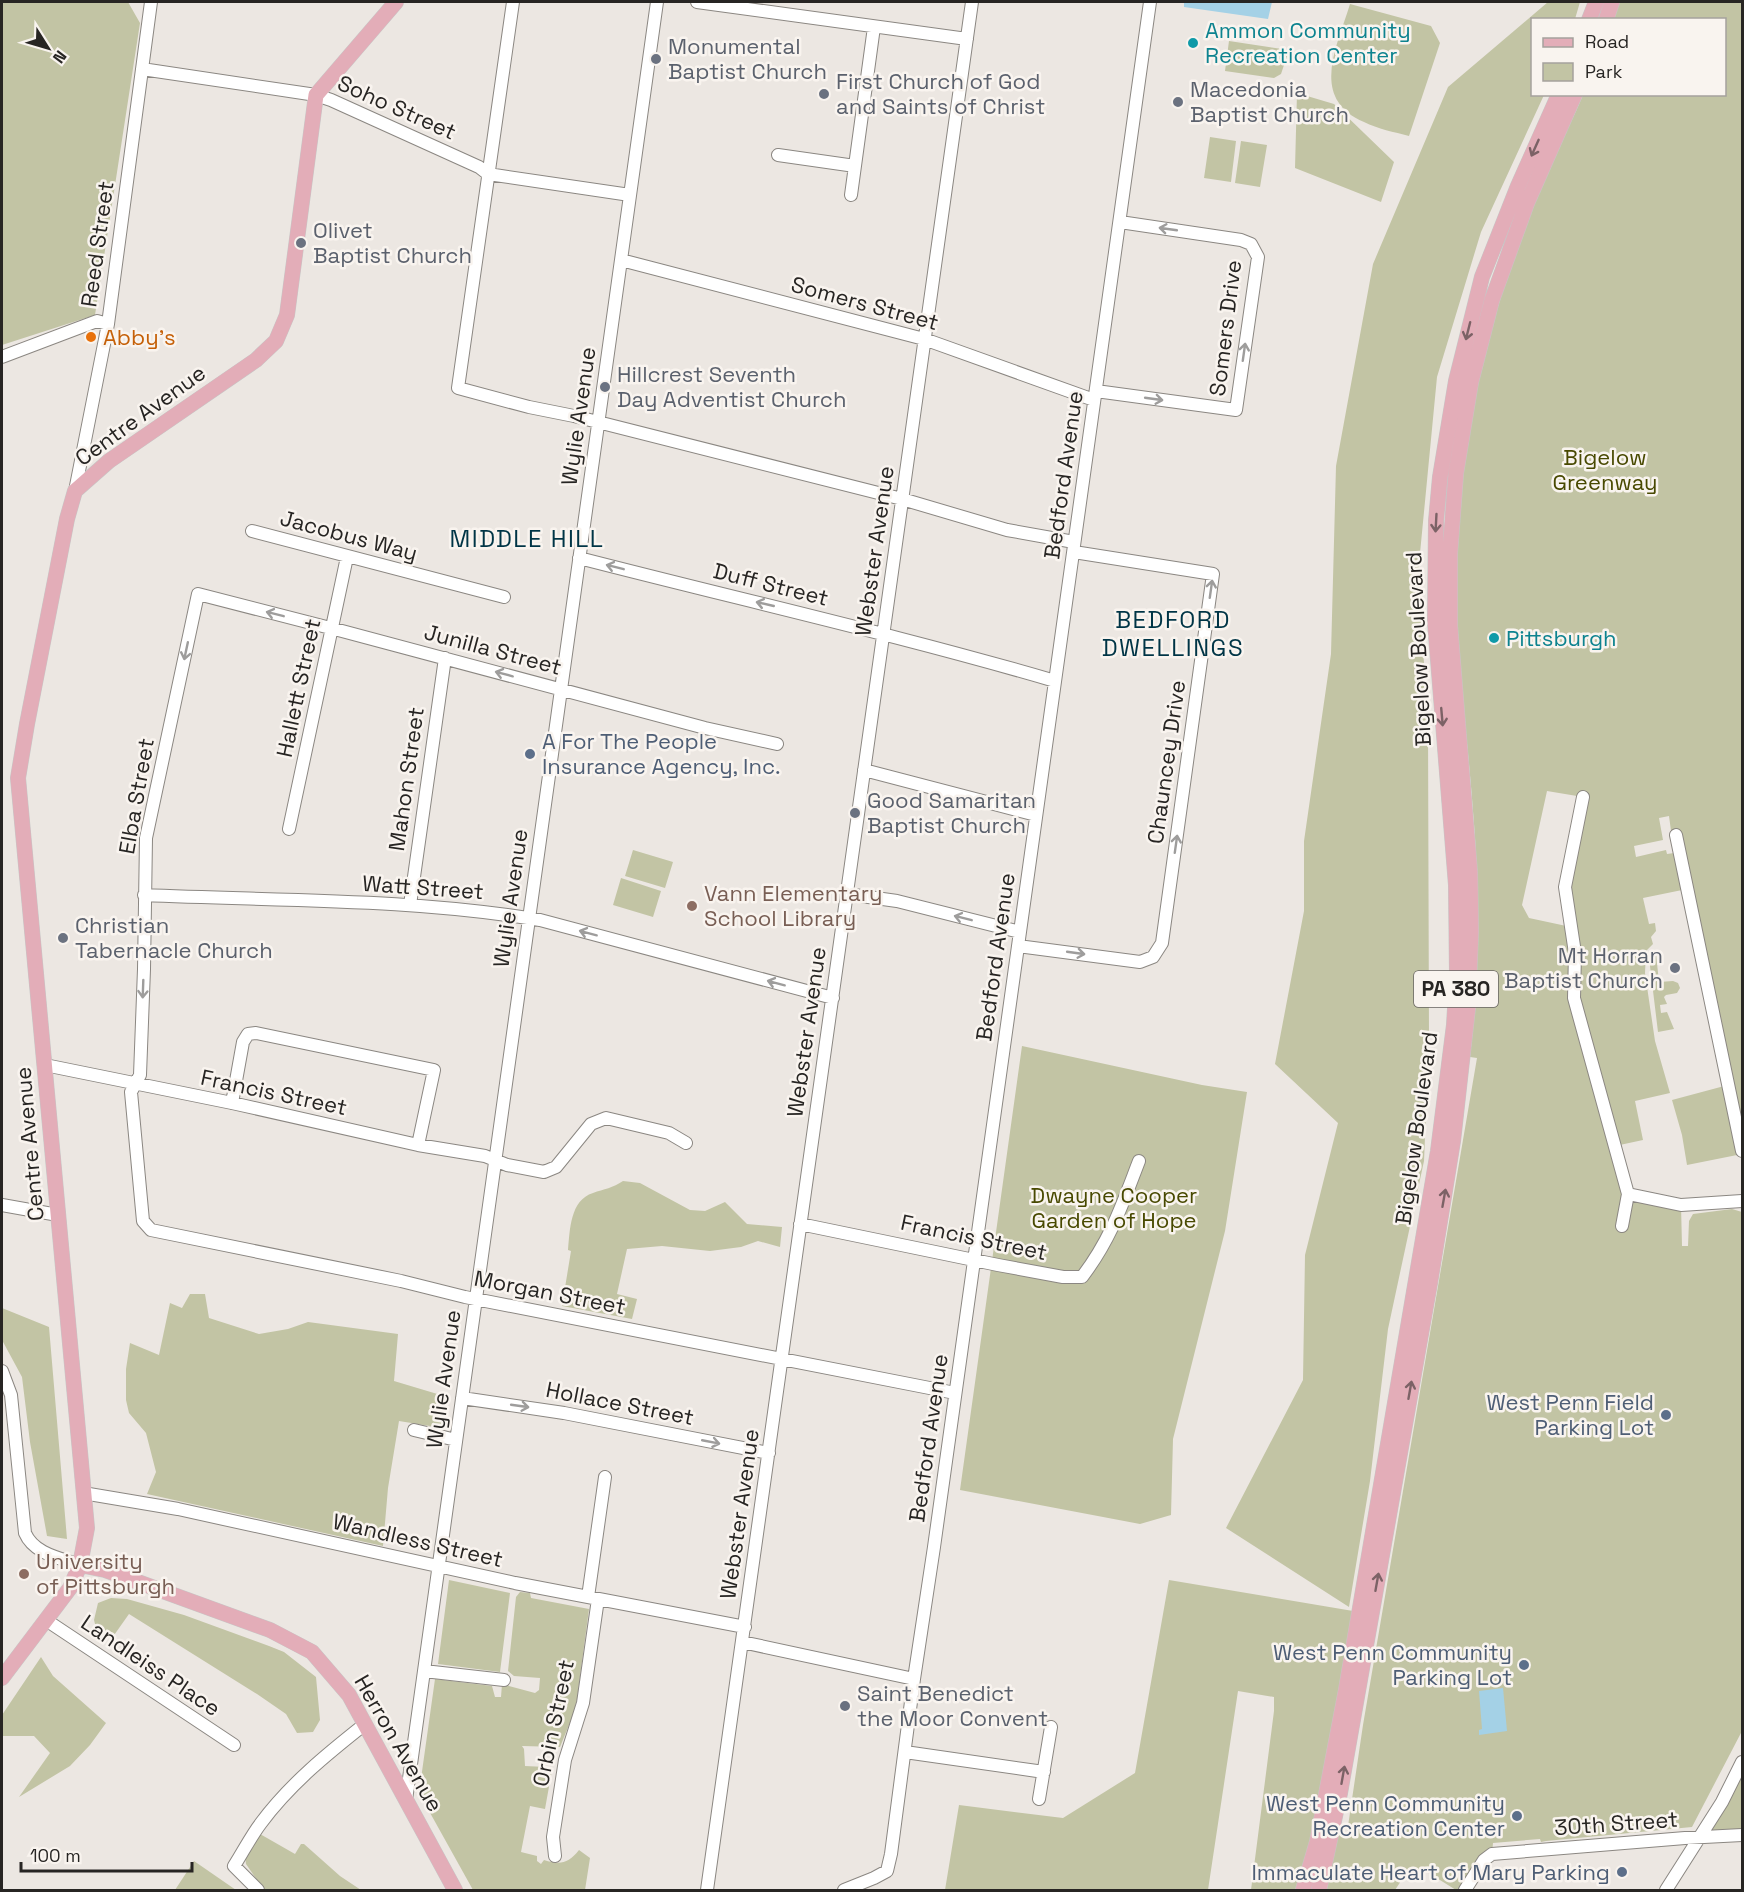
<svg xmlns="http://www.w3.org/2000/svg" width="1744" height="1892" font-family="'Space Grotesk',sans-serif">
<rect width="100%" height="100%" fill="#ece7e2"/>
<path fill="#c2c4a4" fill-rule="evenodd" d="M2 2H128L140 23 95 315 2 345Z
M1548 2H1580L1575 19 1532 20V94L1544 95 1481 232 1437 377 1418 574 1428 723 1429 1041 1424 1161 1388 1329 1370 1481 1349 1607 1226 1528 1303 1380 1305 1255 1338 1123 1275 1064 1304 911V841L1331 654 1336 466 1373 264 1448 87Z
M1620 2H1742V1154L1687 1165 1682 1135 1672 1100 1728 1085 1687 889 1643 898 1649 924 1655 923 1656 931 1651 937 1653 944 1646 951 1645 973 1655 1041 1670 1093 1635 1101 1643 1140 1615 1146 1628 1194 1681 1205 1682 1246H1688L1689 1221 1693 1214 1732 1209 1742 1212V1731L1692 1827 1546 1841 1541 1842 1540 1839 1493 1843 1492 1854 1465 1890H1456L1427 1872 1421 1871 1403 1878 1395 1890H1319L1333 1832 1347 1833 1363 1725 1477 1058 1470 1057C1475 1014 1476 971 1476 928 1476 894 1477 859 1474 824 1468 737 1455 651 1456 563 1457 446 1486 330 1527 221 1543 178 1565 137 1583 95L1724 94V20L1613 19ZM1547 791 1583 797 1565 887 1571 927 1529 918 1522 905ZM1669 816 1674 853 1667 854 1666 850 1636 857 1634 846 1663 840 1659 818Z
M1350 4 1431 26 1440 43 1409 136C1394 132 1378 129 1364 122 1309 98 1337 47 1350 4Z
M1229 41 1289 50 1281 74 1274 78 1225 71Z
M1297 93 1334 104 1394 162 1381 202 1295 168Z
M1210 137 1236 141 1231 182 1204 178Z
M1241 141 1267 145 1260 187 1235 183Z
M633 850 673 862 665 888 625 876Z
M621 878 661 891 653 917 613 905Z
M1656 954 1659 982 1673 981 1678 983 1680 988 1677 993 1666 995 1664 997 1667 1004 1660 1005 1661 1013 1667 1012 1674 1029 1658 1032 1650 966 1651 957Z
M1022 1046 1202 1085 1247 1092 1225 1231 1173 1439 1171 1515 1140 1524 960 1490Z
M623 1181 640 1183 690 1210 705 1211 725 1202 747 1224 782 1227 780 1247 758 1241 741 1247 710 1251 662 1246 627 1249 617 1294 637 1299 632 1319 562 1306 571 1251 568 1250C570 1230 570 1200 593 1193 604 1189 613 1188 623 1181Z
M190 1294H205L209 1318 259 1334 288 1329 308 1322 398 1334 394 1381 444 1396 442 1428 399 1421 388 1488 383 1546 147 1494 156 1472 146 1433 129 1413 126 1400V1369L130 1343 159 1355 170 1303 182 1308Z
M2 1308 49 1327 67 1539 47 1536 30 1442 22 1377 2 1340Z
M449 1580 510 1593 500 1672 438 1664Z
M1169 1580 1359 1612 1303 1890H1251L1274 1711V1697L1238 1691 1208 1890H945L959 1805 1063 1818 1135 1773Z
M520 1592 530 1593 531 1598 589 1609 577 1699 573 1715 560 1747 522 1746 524 1749 525 1766 546 1767 552 1770 545 1809 530 1806 521 1852 537 1856V1861L541 1864 544 1860C560 1865 568 1864 579 1850L590 1858 585 1890H473L419 1793 435 1679 492 1686 495 1697H501L502 1684 535 1693 539 1690 540 1678 514 1676 508 1671 516 1597Z
M111 1598 127 1599 184 1615 269 1646 284 1652 316 1677 320 1720 313 1732 297 1733 286 1714 257 1694 129 1614 112 1638 97 1632 94 1620 98 1603Z
M41 1657 53 1676 106 1723 90 1745 70 1766 19 1797 50 1753 34 1736H2V1715Z
M1742 1762V1837L1700 1838Z
M260 1834 295 1854 301 1844H304L340 1876 361 1890H264L246 1864 245 1856Z
M194 1861 236 1890H175Z"/>
<path fill="#a4d1e6" d="M1184 2H1272L1268 19 1184 7Z
M1503 1688 1507 1731 1479 1735V1730L1482 1729 1479 1691Z"/>
<g fill="none" stroke-linecap="round" stroke-linejoin="round">
<g stroke="#8b8782" stroke-width="14">
<path id="minor" d="M513 2 458 388 529 407 574 416 902 499 1007 530 1074 542
M697 2 967 39
M142 69 316 95 331 100 479 167 488 174 630 195
M778 155 855 166
M851 195 874 27
M621 260 924 339 1094 400
M2 357 97 321 108 324
M1096 391 1236 410 1258 257 1251 244 1241 240 1120 222
M75 491 108 324 151 2
M252 531 504 597
M579 558C738 599 898 635 1055 681
M777 744 705 728 342 631 198 594 146 838 144 969 140 1075 131 1092 143 1221 151 1230 401 1281 465 1297 955 1393
M864 770 1036 815
M1583 797 1565 887 1575 953 1574 998 1628 1194 1622 1226
M289 829 347 557
M1676 835 1742 1151
M847 894 897 901 1020 932
M144 895C276 901 410 898 540 920L833 998
M410 905 445 658
M1018 946 1140 962 1153 957 1162 943 1213 574 1074 552
M45 1065 232 1103 418 1145 485 1156 507 1165 544 1172 556 1167 591 1124 606 1118 669 1133 686 1143
M232 1103 243 1042 248 1034 256 1033 434 1070 418 1145
M1628 1194 1681 1205 1742 1201
M2 1205 58 1215
M800 1224 998 1265 1063 1277H1082C1111 1239 1122 1205 1139 1161
M2 1371 11 1395 25 1533C34 1554 60 1558 80 1565
M462 1398 564 1413 769 1453
M414 1430 456 1440
M83 1493 178 1509 515 1583 745 1627
M588 1597 605 1477
M46 1620 234 1745
M742 1642 914 1679
M424 1671 504 1680
M905 1752 1044 1772
M1039 1799 1051 1727
M406 1800 657 2
M555 1856 553 1837 565 1760 583 1703 598 1599
M258 1890 234 1866C243 1852 251 1836 261 1823 290 1784 327 1754 365 1724
M707 1890 972 2
M844 1890 874 1878 887 1871 891 1854 914 1679 934 1547 1150 2
M1465 1890 1484 1860 1492 1854 1685 1838 1742 1835
M1666 1890 1722 1802 1742 1762"/>
</g>
<g stroke="#c7c6c6" stroke-width="16">
<path id="major" d="M1589 20 1596 2
M1606 20 1612 2
M80 1565 105 1570 270 1630 312 1652 349 1695 455 1890
M2 1678 70 1588 80 1565 87 1528 18 778 27 724 67 519 75 491 109 461 256 360 276 341 287 315 316 95 396 2
M1303 1890 1317 1842 1346 1690 1438 1151 1454 1025 1457 975 1456 885 1435 622 1436 521 1440 477 1456 381 1482 277 1518 186 1559 94
M1319 1890 1340 1793 1430 1283 1453 1141 1468 1007 1471 931 1470 873 1450 626V553L1456 473 1471 382 1492 300 1527 203 1575 94"/>
</g>
<use href="#minor" stroke="#fff" stroke-width="12"/>
<use href="#major" stroke="#e3adb8" stroke-width="15"/>
</g>
<defs><path id="oneway-shaft" d="M-6 0H5M1.5-3L5.5 0L1.5 3" fill="none" stroke-width="1.6" stroke-linecap="round" stroke-linejoin="round" transform="scale(1.5)"/></defs>
<g stroke="#7c6266">
<use href="#oneway-shaft" transform="translate(1535 148) rotate(114)"/>
<use href="#oneway-shaft" transform="translate(1468 331) rotate(104)"/>
<use href="#oneway-shaft" transform="translate(1436 523) rotate(93)"/>
<use href="#oneway-shaft" transform="translate(1442 717) rotate(85)"/>
<use href="#oneway-shaft" transform="translate(1444 1198) rotate(-80)"/>
<use href="#oneway-shaft" transform="translate(1410 1390) rotate(-80)"/>
<use href="#oneway-shaft" transform="translate(1377 1582) rotate(-80)"/>
<use href="#oneway-shaft" transform="translate(1343 1775) rotate(-80)"/>
</g>
<g stroke="#9e9d9c">
<use href="#oneway-shaft" transform="translate(1168 229) rotate(-172)"/>
<use href="#oneway-shaft" transform="translate(1244 352) rotate(-82)"/>
<use href="#oneway-shaft" transform="translate(1154 399) rotate(8)"/>
<use href="#oneway-shaft" transform="translate(615 567) rotate(-166)"/>
<use href="#oneway-shaft" transform="translate(1211 589) rotate(-82)"/>
<use href="#oneway-shaft" transform="translate(765 604) rotate(-167)"/>
<use href="#oneway-shaft" transform="translate(275 614) rotate(-166)"/>
<use href="#oneway-shaft" transform="translate(186 651) rotate(102)"/>
<use href="#oneway-shaft" transform="translate(504 674) rotate(-165)"/>
<use href="#oneway-shaft" transform="translate(1176 844) rotate(-82)"/>
<use href="#oneway-shaft" transform="translate(963 918) rotate(-166)"/>
<use href="#oneway-shaft" transform="translate(588 933) rotate(-165)"/>
<use href="#oneway-shaft" transform="translate(1076 953) rotate(8)"/>
<use href="#oneway-shaft" transform="translate(776 983) rotate(-165)"/>
<use href="#oneway-shaft" transform="translate(143 989) rotate(92)"/>
<use href="#oneway-shaft" transform="translate(520 1406) rotate(8)"/>
<use href="#oneway-shaft" transform="translate(711 1442) rotate(11)"/>
</g>
<g fill="#0f9aa8" stroke="#f9f4ef" stroke-width="2">
<circle cx="1193" cy="43" r="6"/>
<circle cx="1494" cy="638" r="6"/>
</g>
<g fill="#6b7280" stroke="#f9f4ef" stroke-width="2">
<circle cx="656" cy="59" r="6"/>
<circle cx="824" cy="94" r="6"/>
<circle cx="1178" cy="102" r="6"/>
<circle cx="301" cy="243" r="6"/>
<circle cx="605" cy="387" r="6"/>
<circle cx="855" cy="813" r="6"/>
<circle cx="63" cy="938" r="6"/>
<circle cx="1675" cy="968" r="6"/>
<circle cx="845" cy="1706" r="6"/>
</g>
<circle fill="#e8710a" stroke="#f9f4ef" stroke-width="2" cx="91" cy="337" r="6"/>
<g fill="#5c6f8a" stroke="#f9f4ef" stroke-width="2">
<circle cx="530" cy="754" r="6"/>
<circle cx="1666" cy="1415" r="6"/>
<circle cx="1524" cy="1665" r="6"/>
<circle cx="1517" cy="1816" r="6"/>
<circle cx="1622" cy="1872" r="6"/>
</g>
<g fill="#8d6e63" stroke="#f9f4ef" stroke-width="2">
<circle cx="692" cy="906" r="6"/>
<circle cx="24" cy="1574" r="6"/>
</g>
<g text-anchor="middle" stroke-width="5" stroke-linejoin="round" paint-order="stroke">
<rect fill="#f9f4ef" stroke="#666360" stroke-width="1.5" x="1414" y="971" width="84" height="36" rx="4.5"/>
<g font-size="21" font-weight="bold" fill="#272523">
<text x="1456" y="996">PA 380</text>
</g>
<g font-size="22" fill="#0d838f" stroke="#f9f4ef" text-anchor="start">
<text x="1205" y="38">Ammon Community<tspan x="1205" dy="25">Recreation Center</tspan></text>
<text x="1506" y="646">Pittsburgh</text>
</g>
<g font-size="22" fill="#5b616d" stroke="#f9f4ef" text-anchor="start">
<text x="668" y="54">Monumental<tspan x="668" dy="25">Baptist Church</tspan></text>
<text x="836" y="89">First Church of God<tspan x="836" dy="25">and Saints of Christ</tspan></text>
<text x="1190" y="97">Macedonia<tspan x="1190" dy="25">Baptist Church</tspan></text>
<text x="313" y="238">Olivet<tspan x="313" dy="25">Baptist Church</tspan></text>
<text x="617" y="382">Hillcrest Seventh<tspan x="617" dy="25">Day Adventist Church</tspan></text>
<text x="867" y="808">Good Samaritan<tspan x="867" dy="25">Baptist Church</tspan></text>
<text x="75" y="933">Christian<tspan x="75" dy="25">Tabernacle Church</tspan></text>
<text x="1663" y="963" text-anchor="end">Mt Horran<tspan x="1663" dy="25">Baptist Church</tspan></text>
<text x="857" y="1701">Saint Benedict<tspan x="857" dy="25">the Moor Convent</tspan></text>
</g>
<g font-size="22" fill="#272523" stroke="#f9f4ef">
<text transform="translate(397 107) rotate(24)" y="8">Soho Street</text>
<text transform="translate(97 244) rotate(-82)" y="8">Reed Street</text>
<text transform="translate(865 303) rotate(15)" y="8">Somers Street</text>
<text transform="translate(1225 328) rotate(-83)" y="8">Somers Drive</text>
<text transform="translate(140 415) rotate(-36)" y="8">Centre Avenue</text>
<text transform="translate(578 416) rotate(-82)" y="8">Wylie Avenue</text>
<text transform="translate(1063 475) rotate(-82)" y="8">Bedford Avenue</text>
<text transform="translate(349 535) rotate(15)" y="8">Jacobus Way</text>
<text transform="translate(874 551) rotate(-82)" y="8">Webster Avenue</text>
<text transform="translate(771 584) rotate(14)" y="8">Duff Street</text>
<text transform="translate(493 649) rotate(15)" y="8">Junilla Street</text>
<text transform="translate(1418 649) rotate(-93)" y="8">Bigelow Boulevard</text>
<text transform="translate(298 688) rotate(-78)" y="8">Hallett Street</text>
<text transform="translate(1166 762) rotate(-82)" y="8">Chauncey Drive</text>
<text transform="translate(406 779) rotate(-82)" y="8">Mahon Street</text>
<text transform="translate(136 796) rotate(-80)" y="8">Elba Street</text>
<text transform="translate(423 887) rotate(4)" y="8">Watt Street</text>
<text transform="translate(510 898) rotate(-82)" y="8">Wylie Avenue</text>
<text transform="translate(995 957) rotate(-82)" y="8">Bedford Avenue</text>
<text transform="translate(806 1032) rotate(-82)" y="8">Webster Avenue</text>
<text transform="translate(274 1092) rotate(12)" y="8">Francis Street</text>
<text transform="translate(1416 1128) rotate(-82)" y="8">Bigelow Boulevard</text>
<text transform="translate(29 1144) rotate(-95)" y="8">Centre Avenue</text>
<text transform="translate(974 1237) rotate(12)" y="8">Francis Street</text>
<text transform="translate(550 1292) rotate(11)" y="8">Morgan Street</text>
<text transform="translate(443 1379) rotate(-82)" y="8">Wylie Avenue</text>
<text transform="translate(620 1403) rotate(11)" y="8">Hollace Street</text>
<text transform="translate(928 1438) rotate(-82)" y="8">Bedford Avenue</text>
<text transform="translate(739 1514) rotate(-82)" y="8">Webster Avenue</text>
<text transform="translate(418 1540) rotate(13)" y="8">Wandless Street</text>
<text transform="translate(151 1665) rotate(34)" y="8">Landleiss Place</text>
<text transform="translate(553 1723) rotate(-78)" y="8">Orbin Street</text>
<text transform="translate(399 1743) rotate(60)" y="8">Herron Avenue</text>
<text transform="translate(1616 1823) rotate(-4)" y="8">30th Street</text>
</g>
<g font-size="22" fill="#c56008" stroke="#f9f4ef" text-anchor="start">
<text x="103" y="345">Abby's</text>
</g>
<g font-size="22" fill="#484901" stroke="#f9f4ef">
<text x="1605" y="465">Bigelow<tspan x="1605" dy="25">Greenway</tspan></text>
<text x="1114" y="1203">Dwayne Cooper<tspan x="1114" dy="25">Garden of Hope</tspan></text>
</g>
<g font-size="22" fill="#4e5e75" stroke="#f9f4ef" text-anchor="end">
<text x="542" y="749" text-anchor="start">A For The People<tspan x="542" dy="25">Insurance Agency, Inc.</tspan></text>
<text x="1654" y="1410">West Penn Field<tspan x="1654" dy="25">Parking Lot</tspan></text>
<text x="1512" y="1660">West Penn Community<tspan x="1512" dy="25">Parking Lot</tspan></text>
<text x="1505" y="1811">West Penn Community<tspan x="1505" dy="25">Recreation Center</tspan></text>
<text x="1610" y="1880">Immaculate Heart of Mary Parking</text>
</g>
<g font-size="22" fill="#785e54" stroke="#f9f4ef" text-anchor="start">
<text x="704" y="901">Vann Elementary<tspan x="704" dy="25">School Library</tspan></text>
<text x="36" y="1569">University<tspan x="36" dy="25">of Pittsburgh</tspan></text>
</g>
<g font-size="24" letter-spacing="1.5" fill="#003546" stroke="#f9f4ef">
<text x="527" y="547">MIDDLE HILL</text>
<text x="1173" y="628">BEDFORD<tspan x="1173" dy="28">DWELLINGS</tspan></text>
</g>
</g>
<rect width="1744" height="1892" fill="none" stroke="#272523" stroke-width="6"/>
<rect x="1531" y="18" width="195" height="78" fill="#f9f4ef" stroke="#a5a19d" stroke-width="1.5"/>
<rect x="1543" y="38" width="30" height="9" fill="#e3adb8" stroke="#a5a19d" stroke-width="1.5"/>
<text x="1585" y="48" font-size="18" fill="#272523">Road</text>
<rect x="1543" y="63" width="30" height="18" fill="#c2c4a4" stroke="#a5a19d" stroke-width="1.5"/>
<text x="1585" y="78" font-size="18" fill="#272523">Park</text>
<g transform="translate(48 48) rotate(127)" stroke="#f9f4ef" stroke-width="4.5" paint-order="stroke">
<path d="M0-4.5L10 22L0 15L-10 22Z" fill="#272523"/>
<text y="-9" font-size="16" font-weight="bold" text-anchor="middle" fill="#272523">N</text>
</g>
<path d="M21 1862v9h171v-9" fill="none" stroke="#272523" stroke-width="3"/>
<text x="30" y="1862" font-size="18" fill="#272523" stroke="#f9f4ef" stroke-width="4.5" paint-order="stroke">100 m</text>
</svg>
